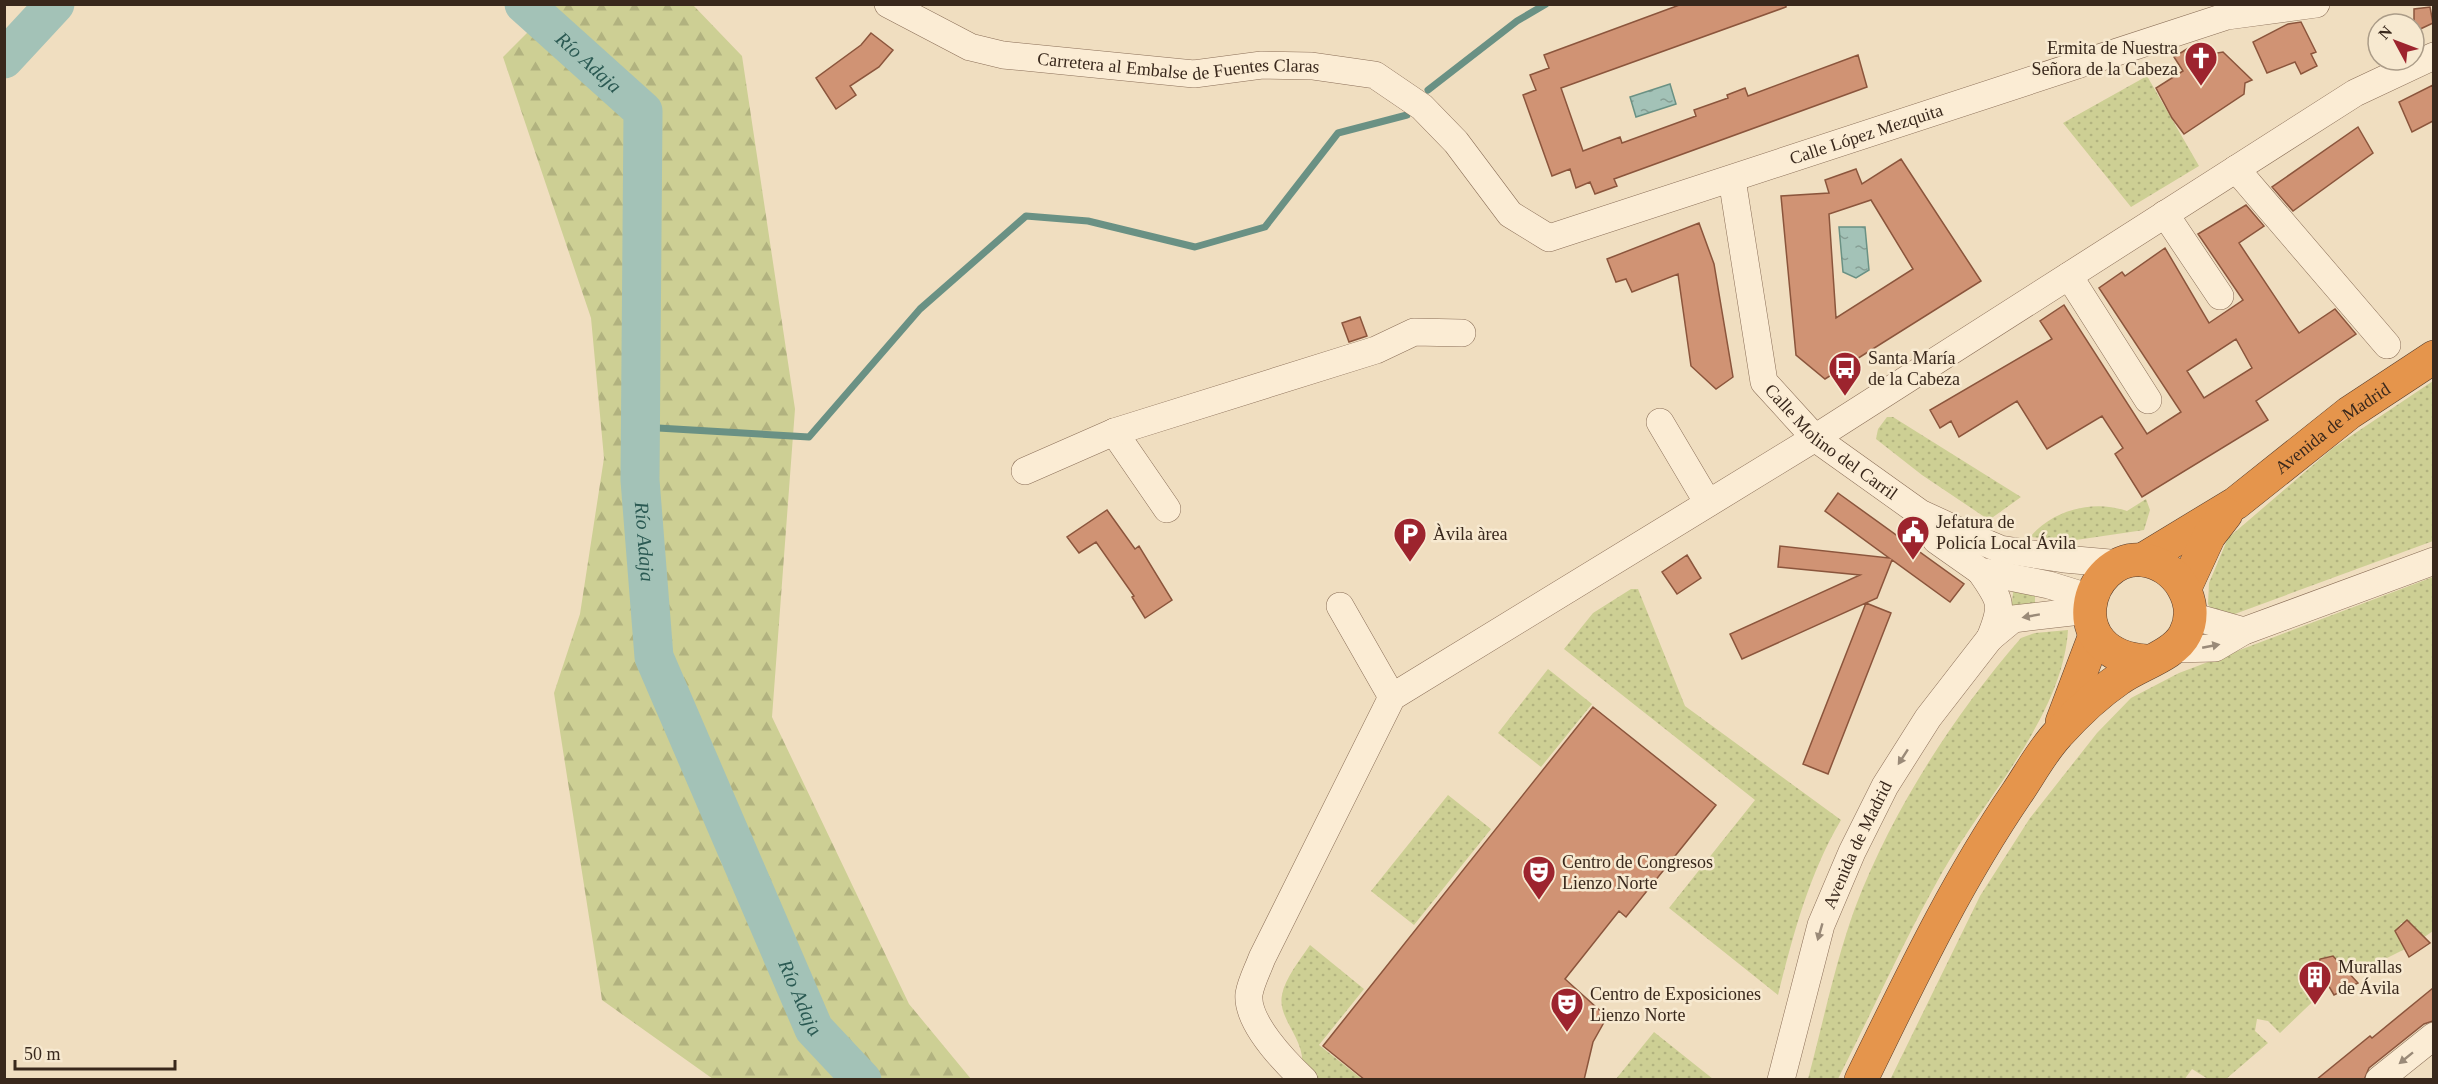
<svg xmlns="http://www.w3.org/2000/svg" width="2438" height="1084" font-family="Georgia,serif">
<defs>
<pattern id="grass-dots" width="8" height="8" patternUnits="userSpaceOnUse" patternTransform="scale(1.5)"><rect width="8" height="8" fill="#cdcf94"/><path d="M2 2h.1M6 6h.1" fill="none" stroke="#b1b27f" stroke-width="1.8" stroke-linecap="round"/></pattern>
<pattern id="forest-firs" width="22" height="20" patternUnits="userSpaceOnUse" patternTransform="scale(1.5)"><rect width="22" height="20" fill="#cdcf94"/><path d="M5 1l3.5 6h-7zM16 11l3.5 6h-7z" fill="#b1b27f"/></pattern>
<pattern id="water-ripples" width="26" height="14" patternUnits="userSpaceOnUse" patternTransform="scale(1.5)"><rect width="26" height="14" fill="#a3c2b7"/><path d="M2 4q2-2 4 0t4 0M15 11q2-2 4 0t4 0" fill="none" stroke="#869e94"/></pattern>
</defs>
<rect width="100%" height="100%" fill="#f0dec0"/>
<path fill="url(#grass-dots)" d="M2147 76 2199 166 2131 207 2063 123Z
M2433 381V541L2232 615 2214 614 2208 604 2209 583 2228 538 2333 448Z
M1887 417H1893L2021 497 1989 520 1922 475 1876 439 1878 429Z
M2146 499 2150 510 2144 530 2076 540 2030 537C2053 510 2093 499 2127 511Z
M2433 577V931L2420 940 2410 923H2401L2395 932 2405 949 2351 976 2333 956 2320 959 2318 968 2329 986 2280 1033 2268 1021 2257 1019 2255 1031 2268 1043 2226 1079H2208L2192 1069 2184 1080H1890L1980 896 2030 818 2097 733 2131 698 2179 673Z
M2009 587 2035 590V604L2011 611 2013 593Z
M1631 589H1638L1685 706 1841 820C1809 874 1793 935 1778 995L1669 908 1755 800 1564 649 1593 613Z
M2068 630C2063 715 1985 798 1943 871 1905 938 1873 1010 1838 1079H1808C1823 1023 1835 963 1855 908 1892 811 1953 716 2021 638L2035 633Z
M1548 669 1592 704 1541 767 1498 733Z
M1448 795 1491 829 1414 925 1371 891Z
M1310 945 1364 989 1319 1045 1362 1079H1319L1302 1067C1306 1039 1277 1019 1282 995 1285 978 1300 960 1310 945Z
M1654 1032 1713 1079H1616Z"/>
<path fill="url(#forest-firs)" d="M555 5H693L742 56 795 409 772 717 909 1004 971 1079H713L602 1000 554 693 580 614 604 458 591 318 503 57Z"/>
<path fill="url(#water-ripples)" stroke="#6a9184" stroke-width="1.5" d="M1670 84 1676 104 1636 117 1630 97Z
M1839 227H1865L1869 270 1856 278 1843 272Z"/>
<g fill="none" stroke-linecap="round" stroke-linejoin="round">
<path stroke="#6a9184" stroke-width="7" d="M1428 90 1517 21 1546 4
M641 427 809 437 920 309 1026 216 1088 221 1195 247 1265 227 1338 133 1407 115"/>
<g stroke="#a3c2b7" stroke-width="39">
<path id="s1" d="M524 4 643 111 640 480 654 657 814 1029 862 1080"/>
<path d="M4 59 55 4"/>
</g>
</g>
<path fill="#d09374" stroke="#8b553c" stroke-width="1.5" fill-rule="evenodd" d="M1682 4H1786V7L1561 88 1583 151 1620 137 1622 143 1696 116 1694 110 1728 98 1727 95 1745 88 1748 96 1858 55 1867 87 1614 179 1617 186 1595 194 1590 182 1576 188 1570 169 1552 176 1523 95 1536 90 1530 75 1549 68 1544 55Z
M2430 7 2433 23 2414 32V9Z
M2301 22 2316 52 2311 54 2317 66 2301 74 2295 62 2267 73 2253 42 2288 24Z
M871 33 893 50 879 67 850 86 856 95 836 109 816 78 861 45Z
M2198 42 2206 55 2223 52 2252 80 2245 83 2244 94 2184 134 2172 118 2156 88 2183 71 2174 57Z
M2433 85V121L2412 132 2399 102Z
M2358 127 2373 153 2293 211 2272 187Z
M1901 159 1981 281 1825 379 1796 355 1781 196 1829 193 1825 180 1856 169 1862 184ZM1871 200 1913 269 1836 318 1829 214Z
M2246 205 2264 226 2239 243 2299 333 2335 309 2356 334 2256 401 2268 420 2142 497 2115 454 2123 448 2102 416 2047 449 2017 401 1959 437 1951 421 1940 428 1930 410 2052 339 2040 321 2064 305 2147 434 2181 412 2099 288 2122 272 2125 276 2165 248 2209 323 2243 300 2198 234ZM2236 339 2252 368 2204 398 2187 371Z
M1699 223 1714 264 1733 377 1716 389 1691 366 1678 274 1632 292 1626 279 1616 282 1607 259Z
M1360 317 1367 336 1349 342 1342 323Z
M1838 493 1964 584 1950 602 1892 560 1877 598 1742 659 1730 634 1860 575 1778 567 1780 546 1889 558 1825 511Z
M1107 510 1135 549 1139 546 1172 600 1145 618 1132 597 1134 596 1096 542 1079 553 1067 537Z
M1687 555 1701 578 1677 594 1662 572Z
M1866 603 1891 613 1828 774 1803 764Z
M1593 707 1716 805 1626 917 1619 911 1565 979 1607 1017 1593 1042 1584 1080H1365L1323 1046Z
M2407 920 2430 943 2409 957 2395 931Z
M2333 956 2358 983 2334 995 2318 968 2320 959Z
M2433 988V1021L2424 1024 2369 1068 2364 1080H2316L2370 1036 2372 1038Z"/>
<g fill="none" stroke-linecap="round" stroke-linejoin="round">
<g stroke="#8a6e57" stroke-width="28">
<g id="minor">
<path id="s2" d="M888 4 970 47 1003 55 1194 74 1262 65 1312 66 1375 75 1422 107 1456 142 1510 214 1549 238 2227 16 2316 4"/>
<path d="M2236 169 2387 345"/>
<path id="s3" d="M1732 179 1764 382 1815 438 1920 513 1981 541 2000 549 2064 559 2121 564"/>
<path d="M2165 214 2220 296"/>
<path d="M2069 276 2148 400"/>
<path d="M1660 422 1708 503"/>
<path d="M1114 432 1167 509"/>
<path d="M1025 471 1114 432 1376 350 1414 332 1462 333"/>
<path d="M1921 514 1936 540 1980 571 2049 585 2091 598"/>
<path d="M1980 571C2001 601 2004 604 1990 638"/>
<path d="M1340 606 1392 697"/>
<path d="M2191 616 2244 631"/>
<path d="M2174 649 2215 648 2244 631 2434 561"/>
<path d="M1304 1080C1285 1062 1246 1022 1249 994 1251 982 1258 969 1262 958L1392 697 1815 438 2355 93 2434 56"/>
<path id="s4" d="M1781 1080 1821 925 1852 852 1885 786 1928 718 1990 638 2013 619 2089 610"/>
<path d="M2379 1080 2434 1036"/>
</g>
</g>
<g stroke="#583d2c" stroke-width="34">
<g id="highway">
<path id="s5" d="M2142 560 2236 503 2349 413 2434 357"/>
<path d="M2185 588 2209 536 2226 514"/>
<path d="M2062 722 2095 635"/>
<path d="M1861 1080C1909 982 1955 884 2017 793 2030 774 2042 751 2058 734 2076 714 2097 694 2119 679 2138 665 2175 655 2185 634 2201 603 2177 564 2143 560 2085 555 2059 655 2146 661"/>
</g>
</g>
<use href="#minor" stroke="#fbecd4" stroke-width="27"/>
<use href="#highway" stroke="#e5954c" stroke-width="33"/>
</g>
<defs><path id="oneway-solid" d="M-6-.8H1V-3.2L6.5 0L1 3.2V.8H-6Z" transform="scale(1.5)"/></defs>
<g fill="#9a8a78">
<use href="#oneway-solid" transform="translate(2031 616) rotate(170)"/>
<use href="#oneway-solid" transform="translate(2211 646) rotate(-11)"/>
<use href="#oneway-solid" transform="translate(1903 757) rotate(123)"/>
<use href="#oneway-solid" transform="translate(1820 932) rotate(106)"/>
<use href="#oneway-solid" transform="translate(2406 1058) rotate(141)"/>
</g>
<defs>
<g id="church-pin" transform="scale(1.725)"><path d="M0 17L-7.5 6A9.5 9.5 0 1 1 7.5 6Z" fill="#9d242e" stroke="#f7e9d0"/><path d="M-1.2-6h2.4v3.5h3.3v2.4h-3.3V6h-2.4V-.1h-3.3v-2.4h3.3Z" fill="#fff"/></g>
<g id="bus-pin" transform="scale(1.725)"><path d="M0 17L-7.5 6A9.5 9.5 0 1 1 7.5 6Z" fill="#9d242e" stroke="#f7e9d0"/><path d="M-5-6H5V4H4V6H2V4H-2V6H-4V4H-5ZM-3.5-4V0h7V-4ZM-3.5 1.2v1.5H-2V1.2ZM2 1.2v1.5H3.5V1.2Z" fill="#fff"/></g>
<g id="civic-pin" transform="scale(1.725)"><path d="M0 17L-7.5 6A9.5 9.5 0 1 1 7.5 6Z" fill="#9d242e" stroke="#f7e9d0"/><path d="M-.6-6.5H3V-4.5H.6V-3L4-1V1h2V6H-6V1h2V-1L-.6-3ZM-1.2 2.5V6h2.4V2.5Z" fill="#fff"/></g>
<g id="parking-pin" transform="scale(1.725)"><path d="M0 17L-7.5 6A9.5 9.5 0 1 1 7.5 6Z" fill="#9d242e" stroke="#f7e9d0"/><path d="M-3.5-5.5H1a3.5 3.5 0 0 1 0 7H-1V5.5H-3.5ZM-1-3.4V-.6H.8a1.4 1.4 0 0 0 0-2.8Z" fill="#fff"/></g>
<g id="theatre-pin" transform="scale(1.725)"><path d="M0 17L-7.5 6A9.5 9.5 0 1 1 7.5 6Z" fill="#9d242e" stroke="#f7e9d0"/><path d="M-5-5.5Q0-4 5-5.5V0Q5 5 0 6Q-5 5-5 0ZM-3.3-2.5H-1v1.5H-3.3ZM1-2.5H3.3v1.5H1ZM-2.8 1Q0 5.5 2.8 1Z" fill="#fff"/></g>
<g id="building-pin" transform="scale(1.725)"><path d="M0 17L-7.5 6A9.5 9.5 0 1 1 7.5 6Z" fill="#9d242e" stroke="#f7e9d0"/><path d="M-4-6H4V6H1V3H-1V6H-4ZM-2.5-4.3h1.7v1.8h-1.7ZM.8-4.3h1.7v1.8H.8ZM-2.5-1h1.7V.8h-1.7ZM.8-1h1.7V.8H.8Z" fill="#fff"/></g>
</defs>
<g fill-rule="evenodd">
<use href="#church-pin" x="2201" y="58"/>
<use href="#bus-pin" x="1845" y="368"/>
<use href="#civic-pin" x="1913" y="532"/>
<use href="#parking-pin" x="1410" y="534"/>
<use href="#theatre-pin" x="1539" y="872"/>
<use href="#building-pin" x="2315" y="977"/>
<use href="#theatre-pin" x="1567" y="1004"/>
</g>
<g text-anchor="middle" stroke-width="5" stroke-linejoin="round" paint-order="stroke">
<g font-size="18" fill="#39281c" stroke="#f7e9d0" text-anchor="start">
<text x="2178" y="54" text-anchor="end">Ermita de Nuestra<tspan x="2178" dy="21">Señora de la Cabeza</tspan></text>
<text x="1868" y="364">Santa María<tspan x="1868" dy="21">de la Cabeza</tspan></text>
<text x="1936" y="528">Jefatura de<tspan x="1936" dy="21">Policía Local Ávila</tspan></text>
<text x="1433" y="540">Àvila àrea</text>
<text x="1562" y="868">Centro de Congresos<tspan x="1562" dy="21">Lienzo Norte</tspan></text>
<text x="2338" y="973">Murallas<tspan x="2338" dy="21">de Ávila</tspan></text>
<text x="1590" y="1000">Centro de Exposiciones<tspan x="1590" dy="21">Lienzo Norte</tspan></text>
</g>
<g font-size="18" fill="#39281c" stroke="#f7e9d0">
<text dy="6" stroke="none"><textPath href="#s2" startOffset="303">Carretera al Embalse de Fuentes Claras</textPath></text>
<text dy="6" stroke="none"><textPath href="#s2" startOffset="1076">Calle López Mezquita</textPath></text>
<text dy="6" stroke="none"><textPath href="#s5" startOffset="232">Avenida de Madrid</textPath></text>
<text dy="6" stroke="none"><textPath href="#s3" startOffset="296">Calle Molino del Carril</textPath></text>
<text dy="6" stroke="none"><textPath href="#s4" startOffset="248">Avenida de Madrid</textPath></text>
</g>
<g font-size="20" font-style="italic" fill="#2b5a53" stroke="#f7e9d0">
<text dy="7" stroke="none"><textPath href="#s1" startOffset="87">Río Adaja</textPath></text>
<text dy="7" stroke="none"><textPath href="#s1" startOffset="591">Río Adaja</textPath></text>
<text dy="7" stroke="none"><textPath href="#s1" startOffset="1077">Río Adaja</textPath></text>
</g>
</g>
<rect width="2438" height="1084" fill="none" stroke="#39281c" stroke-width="12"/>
<g transform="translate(2396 42) rotate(311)"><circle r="28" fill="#f7e9d0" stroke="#ab9c88" stroke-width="1.5"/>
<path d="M0-4.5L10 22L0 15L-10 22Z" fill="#9d242e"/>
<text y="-9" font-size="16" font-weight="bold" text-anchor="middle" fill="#39281c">N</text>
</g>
<path d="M15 1060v9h160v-9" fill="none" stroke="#39281c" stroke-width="3"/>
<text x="24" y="1060" font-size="18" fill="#39281c" stroke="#f7e9d0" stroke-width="4.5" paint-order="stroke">50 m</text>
</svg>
